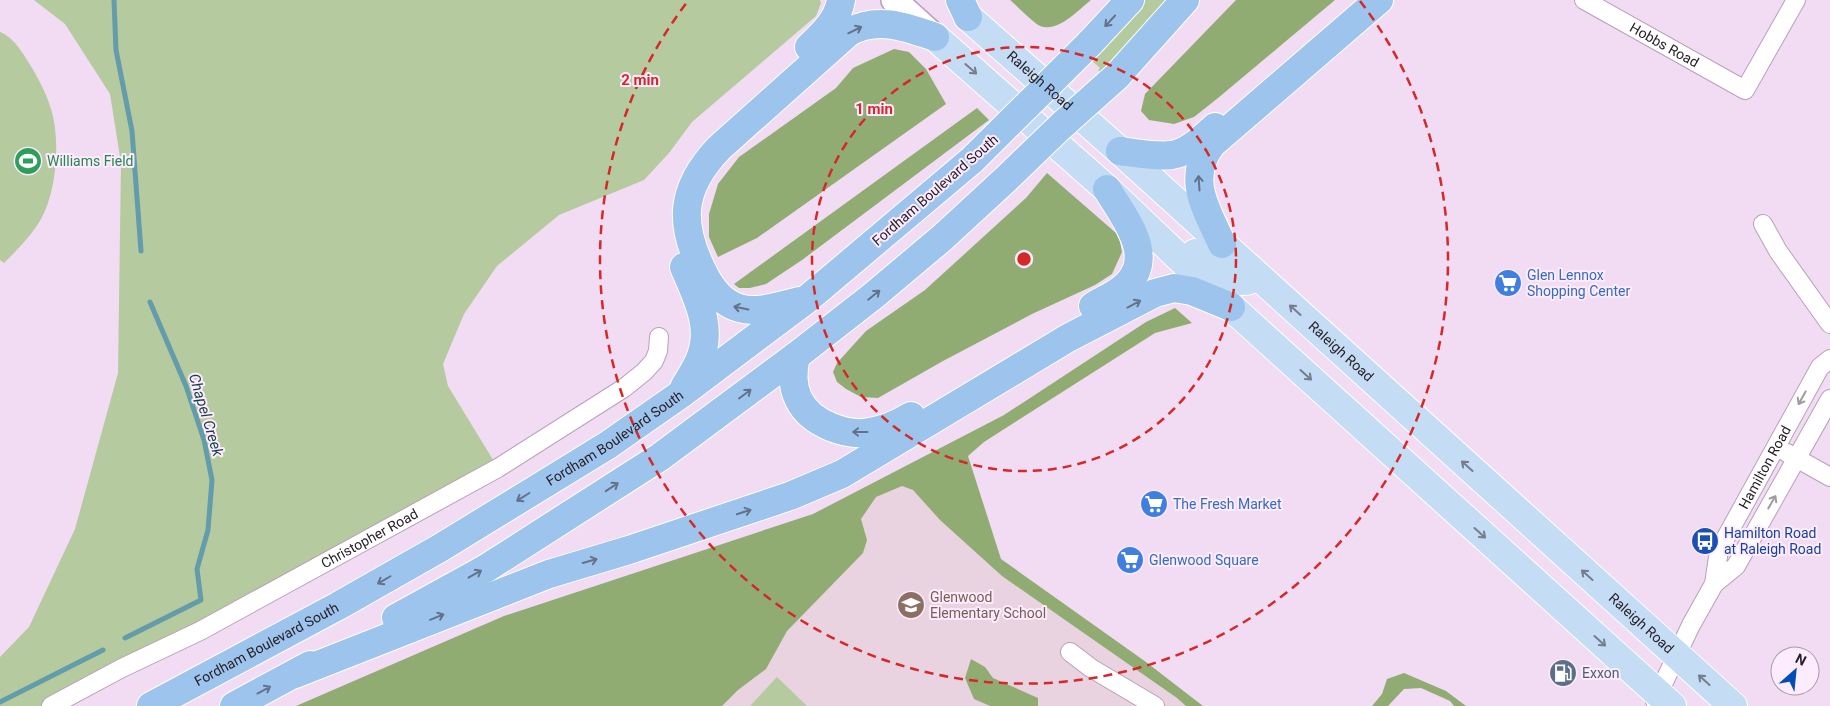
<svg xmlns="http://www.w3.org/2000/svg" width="1830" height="706" font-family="Roboto,sans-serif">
<rect width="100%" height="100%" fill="#f2dcf3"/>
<path fill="#ead3e0" d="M919 470 1014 581 1192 706H685L865 498Z"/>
<path fill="#b5ca9e" d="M34 0H820L821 3 816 16 692 122 669 153 644 180 559 215 497 266 464 314 443 364 448 386 498 468 51 706H0V657L29 627 75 529 118 373 121 163 110 94 65 24Z
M1146 0H1172L1101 73 1098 70 1100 68 1091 60Z
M0 32C15 38 24 55 32 68 39 80 46 93 50 106 61 137 57 191 41 219 31 236 18 249 4 263L0 260Z
M777 677 807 706H750Z"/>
<path fill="#91ac72" d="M1010 0H1091C1078 10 1058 33 1040 26 1034 23 1016 5 1010 0Z
M1236 0H1335L1218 98 1194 117 1174 124 1149 120 1141 111 1145 94Z
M894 49 909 52 926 69 946 104 757 238 718 257 709 237V214L718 184 739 157 836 88 853 68Z
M977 108 989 120 802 260 766 284 750 288H739L734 284Z
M1047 173 1116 233 1120 242 1122 252 1112 274 1095 285 1032 314 943 361 878 398 861 397 846 389 837 382 833 372 837 363 866 331 925 290 1026 198Z
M1175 308 1192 323 1155 333 984 442 968 456 1001 559 1146 662 1203 706H1186L1177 698 1002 576 940 520 913 490 902 486 876 497 861 519 867 540 863 553 787 631 766 669 738 690 722 706H296L504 616 813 514 1004 415 1146 322Z
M971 659 985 667 993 678 1038 698V706H990L974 699 965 678Z
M1404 673 1446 691 1466 706H1454L1450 701 1421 688 1404 689 1388 706H1372L1382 694 1387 679Z"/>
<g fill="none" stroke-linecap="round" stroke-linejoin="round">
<path stroke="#639caa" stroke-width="5" d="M114 0 116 50 132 131 141 251
M125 638 201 600 197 569 208 530 212 480 204 440 186 386 150 302
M0 702 103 650"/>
<g stroke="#b7a1b8" stroke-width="20">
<g id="street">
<path id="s1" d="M1584 0 1745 90 1796 0"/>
<path d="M1763 224 1778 251 1830 324"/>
<path d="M1787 453 1830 477"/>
<path d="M1714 584 1736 566 1830 399"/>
<path d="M1070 652 1091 668 1155 706"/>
<path id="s2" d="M1655 701 1691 625 1714 584 1719 550 1820 367 1830 359"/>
<path id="s3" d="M51 706 122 668 200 631 498 468 624 388 644 372 654 361 658 351 659 337"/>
</g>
</g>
<g stroke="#b7a1b8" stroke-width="28">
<path id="secondary" d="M894 0 935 37"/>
</g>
<g stroke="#fff" stroke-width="30">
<g id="primary">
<path id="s4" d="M968 17 1120 151 1733 706"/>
<path d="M935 37 1107 189 1231 307 1672 706"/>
<path d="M1195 253C1211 265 1236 292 1257 276"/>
</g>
</g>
<g stroke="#fff" stroke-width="30">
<g id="highway">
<path d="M960 0 968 17"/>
<path d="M1090 43 1130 0"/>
<path d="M809 47C823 34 838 20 841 0"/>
<path d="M1117 76 1185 0"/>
<path d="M1120 151C1135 153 1157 157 1172 155 1189 152 1203 138 1215 127"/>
<path d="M1222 244C1207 210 1185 179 1212 144L1379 0"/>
<path d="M684 267C697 298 714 328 699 361 695 370 689 379 684 388"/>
<path d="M800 301C782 305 758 314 739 308 722 303 712 290 704 274 679 225 679 190 719 148L849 32C878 16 906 27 935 37"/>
<path d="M1093 306C1103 300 1115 295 1123 288 1159 258 1124 218 1107 189"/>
<path d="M796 356C788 389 799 414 831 427 841 431 853 434 864 433 882 431 896 425 911 416"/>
<path d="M396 618 485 569 660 457 796 356 873 296 942 238 1006 179"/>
<path d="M295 674 549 574 629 550 790 496 842 474 1068 338 1155 293 1174 288 1192 291 1231 307"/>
<path id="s5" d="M151 706 338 606 440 548 608 445 681 394 806 300 972 160"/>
<path d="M234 706 310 665"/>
</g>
</g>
<use href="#street" stroke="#fff" stroke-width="18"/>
<use href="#secondary" stroke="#fff" stroke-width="25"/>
<use href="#primary" stroke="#c4dcf4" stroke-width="28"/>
<use href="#highway" stroke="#9dc4ec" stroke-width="28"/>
<g stroke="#fff" stroke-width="30" stroke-linecap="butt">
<path id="highway-bridge" d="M972 160 1090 43
M1006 179 1061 126 1117 76"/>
</g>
<use href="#highway-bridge" stroke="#9dc4ec" stroke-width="28"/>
</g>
<defs><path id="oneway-shaft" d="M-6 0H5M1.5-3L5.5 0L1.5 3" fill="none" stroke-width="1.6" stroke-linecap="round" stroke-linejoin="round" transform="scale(1.25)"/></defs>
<g stroke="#63728a">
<use href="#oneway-shaft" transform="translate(1110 21) rotate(133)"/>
<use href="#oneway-shaft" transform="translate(855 30) rotate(-26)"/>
<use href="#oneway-shaft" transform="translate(1199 183) rotate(-94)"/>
<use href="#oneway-shaft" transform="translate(874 295) rotate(-39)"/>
<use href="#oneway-shaft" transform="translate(1134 304) rotate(-28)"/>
<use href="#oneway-shaft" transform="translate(741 308) rotate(-168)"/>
<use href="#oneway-shaft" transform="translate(745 394) rotate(-37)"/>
<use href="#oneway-shaft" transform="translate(860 432) rotate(-180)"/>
<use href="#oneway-shaft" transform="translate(612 487) rotate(-33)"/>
<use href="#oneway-shaft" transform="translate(523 497) rotate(148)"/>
<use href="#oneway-shaft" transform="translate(744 512) rotate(-18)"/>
<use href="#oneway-shaft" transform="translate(590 561) rotate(-16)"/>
<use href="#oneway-shaft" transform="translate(475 574) rotate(-29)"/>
<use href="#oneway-shaft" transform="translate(384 580) rotate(150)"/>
<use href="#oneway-shaft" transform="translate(437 617) rotate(-22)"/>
<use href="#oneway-shaft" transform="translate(264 690) rotate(-28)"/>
</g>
<g stroke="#767e8e">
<use href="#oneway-shaft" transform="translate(971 69) rotate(41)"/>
<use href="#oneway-shaft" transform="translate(1295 310) rotate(-138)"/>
<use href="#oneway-shaft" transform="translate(1306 375) rotate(42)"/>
<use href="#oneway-shaft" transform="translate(1467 466) rotate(-138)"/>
<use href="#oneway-shaft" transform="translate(1480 533) rotate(42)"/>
<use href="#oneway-shaft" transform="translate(1587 575) rotate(-138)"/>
<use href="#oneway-shaft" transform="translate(1600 641) rotate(42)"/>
<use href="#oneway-shaft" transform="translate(1704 680) rotate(-138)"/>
</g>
<g stroke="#9f9b9f">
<use href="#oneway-shaft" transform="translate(1802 398) rotate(119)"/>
<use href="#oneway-shaft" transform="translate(1772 502) rotate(-60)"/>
</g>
<g fill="none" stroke="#d62828" stroke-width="2.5" stroke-dasharray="9 6">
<circle cx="1024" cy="259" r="212"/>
<path d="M1360 1A424 424 0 1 1 688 1"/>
</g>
<defs>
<g id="stadium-disc" transform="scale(1.4375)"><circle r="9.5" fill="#2e9e5b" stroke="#fdebfe"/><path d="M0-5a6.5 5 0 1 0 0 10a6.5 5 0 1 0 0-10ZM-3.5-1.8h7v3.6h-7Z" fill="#fff"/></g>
<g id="supermarket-disc" transform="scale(1.4375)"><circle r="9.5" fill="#3f7fe0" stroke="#fdebfe"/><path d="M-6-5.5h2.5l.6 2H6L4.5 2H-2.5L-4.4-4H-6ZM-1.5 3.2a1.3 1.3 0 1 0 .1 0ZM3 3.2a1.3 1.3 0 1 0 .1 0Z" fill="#fff"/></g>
<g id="bus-disc" transform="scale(1.4375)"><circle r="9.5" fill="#1a4fb4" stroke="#fdebfe"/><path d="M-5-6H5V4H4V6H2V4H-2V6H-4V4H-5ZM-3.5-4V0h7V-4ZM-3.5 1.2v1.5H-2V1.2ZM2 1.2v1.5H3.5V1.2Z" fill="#fff"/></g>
<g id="school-disc" transform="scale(1.4375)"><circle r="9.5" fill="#8d6e63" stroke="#fdebfe"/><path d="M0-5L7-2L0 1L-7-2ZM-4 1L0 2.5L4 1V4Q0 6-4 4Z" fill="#fff"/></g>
<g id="fuel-disc" transform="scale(1.4375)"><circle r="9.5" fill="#5c6f8a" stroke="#fdebfe"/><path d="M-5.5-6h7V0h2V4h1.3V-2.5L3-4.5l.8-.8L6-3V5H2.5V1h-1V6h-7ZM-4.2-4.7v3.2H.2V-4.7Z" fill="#fff"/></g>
</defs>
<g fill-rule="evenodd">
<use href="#stadium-disc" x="28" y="161"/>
<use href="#supermarket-disc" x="1508" y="283"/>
<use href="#supermarket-disc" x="1154" y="504"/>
<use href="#bus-disc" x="1705" y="541"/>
<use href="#supermarket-disc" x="1130" y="560"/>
<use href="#school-disc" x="911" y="605"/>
<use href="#fuel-disc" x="1563" y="673"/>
</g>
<g text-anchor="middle" stroke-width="4" stroke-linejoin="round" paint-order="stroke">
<g font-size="14" fill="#292129" stroke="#fdebfe">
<text dy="5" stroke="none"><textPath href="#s1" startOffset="92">Hobbs Road</textPath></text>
<text dy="5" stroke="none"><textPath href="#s4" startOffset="96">Raleigh Road</textPath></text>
<text transform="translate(935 190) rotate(-41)" y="5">Fordham Boulevard South</text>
<text dy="5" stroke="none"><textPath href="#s4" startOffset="501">Raleigh Road</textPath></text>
<text dy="5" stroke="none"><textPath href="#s5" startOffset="536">Fordham Boulevard South</textPath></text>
<text dy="5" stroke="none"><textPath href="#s2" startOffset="260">Hamilton Road</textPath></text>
<text dy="5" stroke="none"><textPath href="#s3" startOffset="360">Christopher Road</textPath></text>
<text dy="5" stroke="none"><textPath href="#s4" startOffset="906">Raleigh Road</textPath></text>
<text dy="5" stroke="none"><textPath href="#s5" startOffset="131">Fordham Boulevard South</textPath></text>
</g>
<g font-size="14" fill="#27864d" stroke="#fdebfe" text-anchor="start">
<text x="47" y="166">Williams Field</text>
</g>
<g font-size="14" fill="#366cbe" stroke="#fdebfe" text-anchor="start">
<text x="1527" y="280">Glen Lennox<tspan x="1527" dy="16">Shopping Center</tspan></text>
<text x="1173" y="509">The Fresh Market</text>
<text x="1149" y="565">Glenwood Square</text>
</g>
<g font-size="14" fill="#164399" stroke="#fdebfe" text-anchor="start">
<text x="1724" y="538">Hamilton Road<tspan x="1724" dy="16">at Raleigh Road</tspan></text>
</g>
<g font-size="14" fill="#785e54" stroke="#fdebfe" text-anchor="start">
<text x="930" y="602">Glenwood<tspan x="930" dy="16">Elementary School</tspan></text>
</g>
<g font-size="14" fill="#4e5e75" stroke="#fdebfe" text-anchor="start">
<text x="1582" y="678">Exxon</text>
</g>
<g font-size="15" font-style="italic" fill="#163d45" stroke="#fdebfe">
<text transform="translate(206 415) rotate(73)" y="5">Chapel Creek</text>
</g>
</g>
<circle cx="1024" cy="259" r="8" fill="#d62828" stroke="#fdebfe" stroke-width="2.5"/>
<g font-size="15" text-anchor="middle" font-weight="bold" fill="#d62828" stroke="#fdebfe" stroke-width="4" stroke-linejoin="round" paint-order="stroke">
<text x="640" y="85">2 min</text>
<text x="874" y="114">1 min</text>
</g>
<g transform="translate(1795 671) rotate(27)"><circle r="24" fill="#fdebfe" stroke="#a89aa9"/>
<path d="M0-4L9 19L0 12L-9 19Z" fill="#014db7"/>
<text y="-8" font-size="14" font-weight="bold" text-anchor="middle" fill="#292129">N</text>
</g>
</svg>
